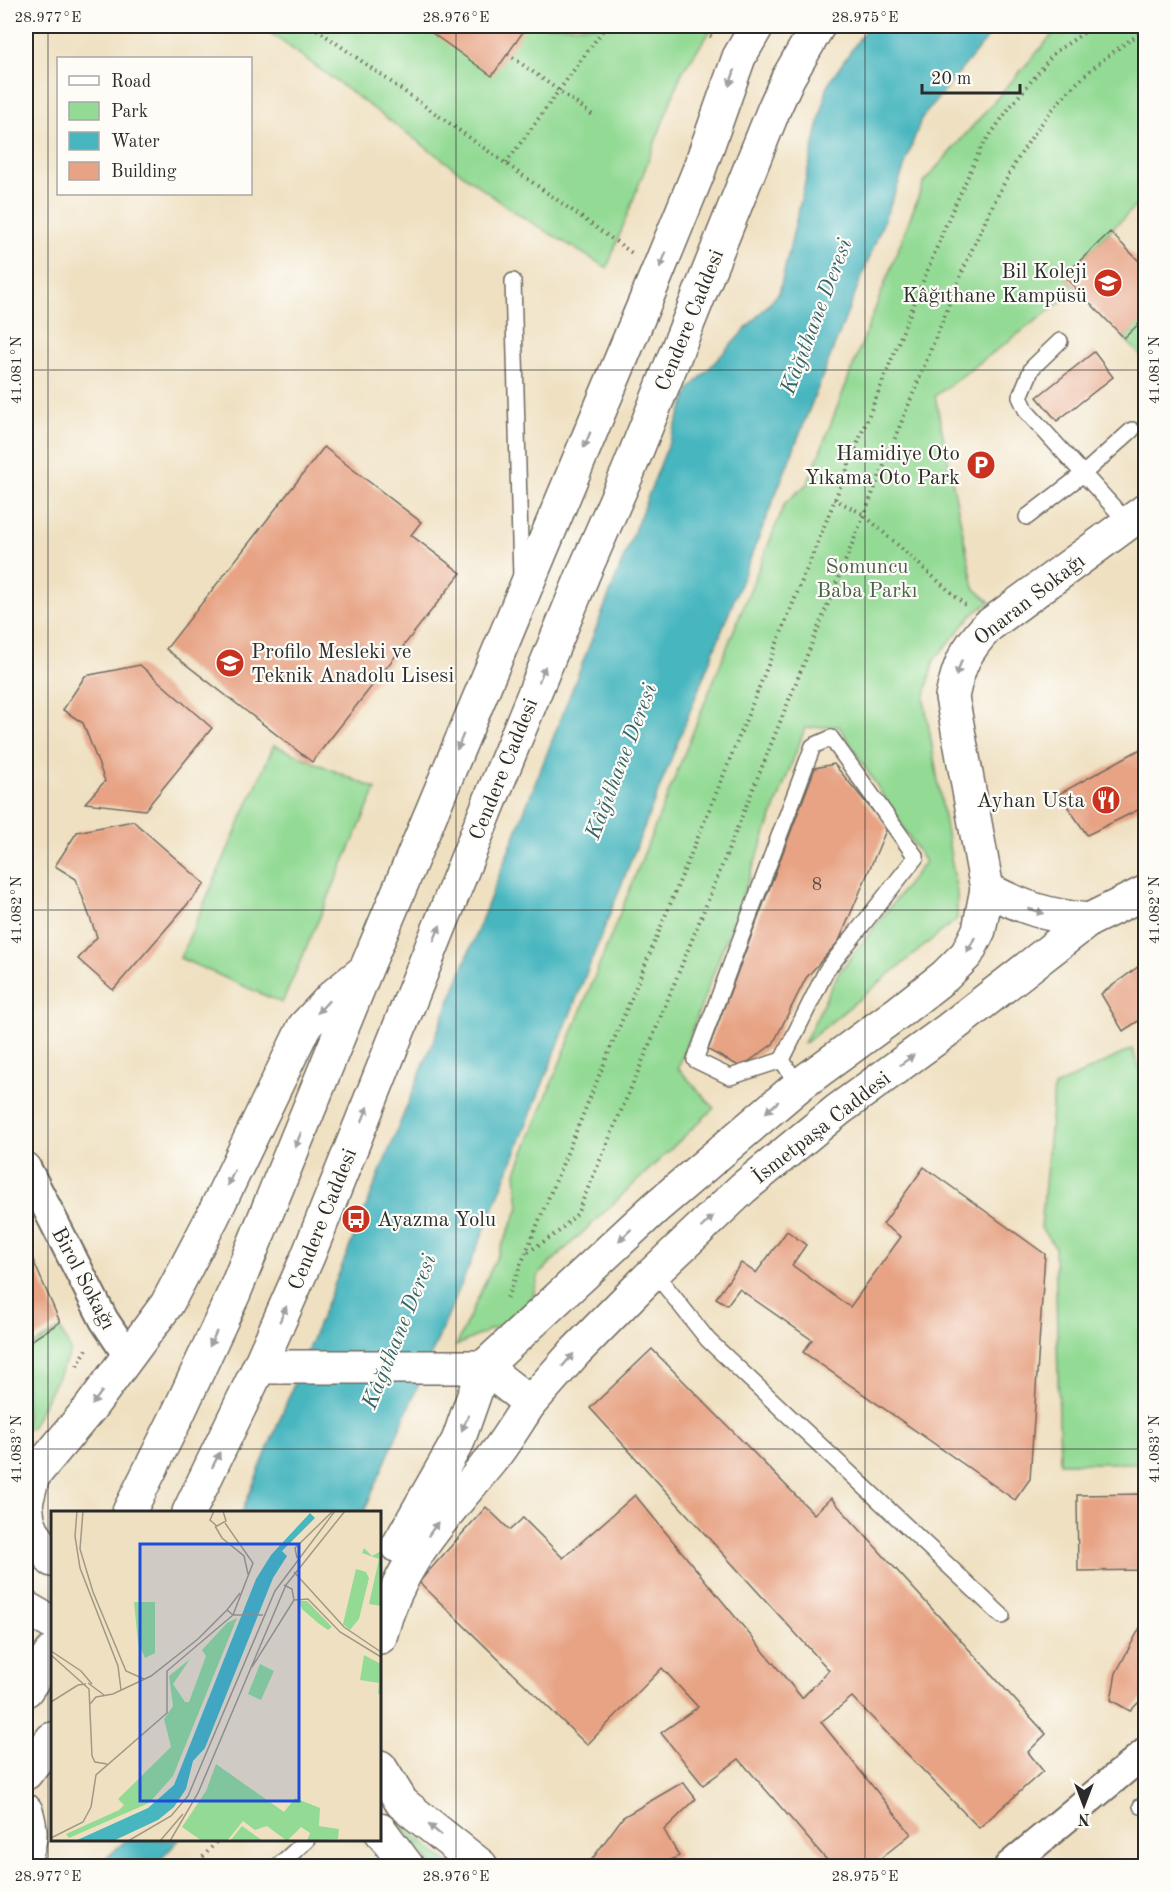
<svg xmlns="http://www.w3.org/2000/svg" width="1171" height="1892" font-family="'Old Standard TT',serif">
<rect width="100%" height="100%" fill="#fdfcf7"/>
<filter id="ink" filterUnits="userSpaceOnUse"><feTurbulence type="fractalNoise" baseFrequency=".0167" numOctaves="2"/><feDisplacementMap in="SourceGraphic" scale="12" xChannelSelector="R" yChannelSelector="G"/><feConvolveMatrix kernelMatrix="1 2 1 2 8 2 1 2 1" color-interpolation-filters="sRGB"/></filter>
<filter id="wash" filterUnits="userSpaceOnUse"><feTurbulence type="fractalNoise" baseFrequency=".008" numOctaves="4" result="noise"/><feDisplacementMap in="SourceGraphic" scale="24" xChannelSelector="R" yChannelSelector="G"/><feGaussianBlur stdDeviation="1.35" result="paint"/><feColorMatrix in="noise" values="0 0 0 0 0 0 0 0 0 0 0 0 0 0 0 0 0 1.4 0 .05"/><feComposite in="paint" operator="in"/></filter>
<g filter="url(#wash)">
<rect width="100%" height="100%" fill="#efe0c1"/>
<path fill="#93da94" stroke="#5f8260" stroke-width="1.5" d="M261 26H714L682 72 607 268 514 212Z
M1060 26H1145V197L1064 276 1077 290 935 396 974 588 990 602 974 613 934 660 924 699 957 893V919L803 1045 838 974 925 862 839 726 805 728 678 1068 714 1108 539 1274 529 1311 456 1346 519 1208 516 1172 785 503 808 483 924 182Z
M1145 317V360L1124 338Z
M274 745 376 789 282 1003 180 958Z
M1132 1049 1146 1085 1145 1463H1060L1055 1247 1041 1228 1054 1087Z
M60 1329 71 1351 31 1428 26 1429V1349Z
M392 1816 451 1866H434Z"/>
<path fill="#47b6bf" stroke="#397075" stroke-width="1.5" d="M868 26H1001L993 31 921 119 898 185 490 1217 364 1512H242L456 985 690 389 779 293 828 84Z
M126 1840H179L154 1866H98Z"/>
<g id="blocks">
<path fill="#e7a384" d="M426 26H514L523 32 492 76 425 28Z
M1110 232 1146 268V317L1124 338 1064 276Z
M1094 352 1113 377 1057 421 1037 397Z
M324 447 421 522 411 535 461 573 312 762 166 649Z
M140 665 212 728 145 810 85 803 105 781 83 723 63 710 85 676Z
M1146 746V806L1087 835 1059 794Z
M834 764 887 828 839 941 806 978 773 1044 741 1067 708 1050 815 768Z
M133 821 205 884 113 990 78 959 97 937 76 879 55 866 77 832Z
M1146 961V1016L1123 1031 1101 994Z
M924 1167 1045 1254 1030 1479 1015 1500 803 1352 812 1340 739 1289 727 1305 716 1298 741 1263 756 1273 787 1231 806 1245 792 1265 850 1307 901 1237 883 1224Z
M26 1244 60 1322 26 1344Z
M652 1349 814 1514 831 1498 1046 1734 1028 1752 1043 1771 979 1828 852 1697 821 1722 911 1834 871 1866H832L739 1759 703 1785 661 1733 698 1707 662 1668 587 1745 419 1582 486 1507 510 1530 523 1518 563 1558 635 1495 802 1698 829 1670 590 1408Z
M1146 1494V1570L1078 1571 1077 1495Z
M1146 1616V1695L1130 1711 1111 1700 1116 1673Z
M683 1782 696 1799 664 1830 679 1856 659 1866H587L623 1817Z"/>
</g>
</g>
<g filter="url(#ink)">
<use href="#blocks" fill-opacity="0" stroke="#706a60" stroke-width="1.5"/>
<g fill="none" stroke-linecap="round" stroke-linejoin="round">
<g stroke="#706a60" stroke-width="18">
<path id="service" d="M513 281 521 578
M1060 341 1032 368 1020 397 1027 412 1128 523
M1027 517 1083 474 1132 430
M782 1060 730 1077 695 1060 813 746 831 738 916 857 826 971 782 1060 798 1086
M654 1272 708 1340 1002 1616
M1141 1806H1146
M278 1866 307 1840"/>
</g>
<g stroke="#706a60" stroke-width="32">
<path id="minor" d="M26 1167 104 1320 128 1356
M1009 1866 1146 1752"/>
</g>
<g stroke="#706a60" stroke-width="36">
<path id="tertiary" d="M398 1546 458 1441 484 1367
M380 1637C399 1561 443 1519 491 1460 505 1443 517 1422 530 1403
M380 1767 402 1803 481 1866
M380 1830 407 1866"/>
</g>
<g stroke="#706a60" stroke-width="36">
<path id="secondary" d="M987 889C1023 908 1048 916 1089 920
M259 1367H484
M484 1367 655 1208 798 1086 899 1012 945 976 967 954 979 930 987 889 952 697C959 664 965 651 988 626L1146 510
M484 1367 530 1403 575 1352 646 1280 743 1188 838 1110 949 1029 1089 920 1146 892
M26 1608 52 1623"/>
</g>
<g stroke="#706a60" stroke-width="36">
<path id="primary" d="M129 1512 176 1418 234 1293 366 969 658 271 698 173 739 57 757 26
M189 1512 259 1367 308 1256 490 801 585 570 628 472 774 109 788 78 818 26
M52 1560 34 1534 28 1520 26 1503 33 1476 90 1408 167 1304 213 1216 304 1027 333 996 363 972
M26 1690 52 1652
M26 1773 52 1739
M26 1811C31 1827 32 1838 26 1853"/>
</g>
<path stroke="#706a60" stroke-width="4" stroke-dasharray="1.5 4.5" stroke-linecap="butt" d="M312 26 632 253
M695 26 712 37
M508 54 594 116
M506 163 606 26
M834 499 863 514 965 605
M528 1252 558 1232 577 1214 651 1041 963 270C1008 168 1045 91 1146 30
M507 1298 722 779 947 222 981 148 1010 107 1055 52 1094 26
M77 1366 87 1349
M195 1866 218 1840"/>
<use href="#service" stroke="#fff" stroke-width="15"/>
<use href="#minor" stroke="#fff" stroke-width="28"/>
<use href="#tertiary" stroke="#fff" stroke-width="33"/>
<use href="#secondary" stroke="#fff" stroke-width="33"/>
<use href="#primary" stroke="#fff" stroke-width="33"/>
</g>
<defs><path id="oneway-solid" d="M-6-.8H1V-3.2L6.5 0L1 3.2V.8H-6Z" transform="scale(1.5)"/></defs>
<g fill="#a0a0a0">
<use href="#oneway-solid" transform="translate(732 78) rotate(109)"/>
<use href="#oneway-solid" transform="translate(663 260) rotate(112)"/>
<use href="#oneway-solid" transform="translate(587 440) rotate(113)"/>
<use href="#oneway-solid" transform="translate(959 668) rotate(109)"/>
<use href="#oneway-solid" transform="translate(542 674) rotate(-68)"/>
<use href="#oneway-solid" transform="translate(460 742) rotate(113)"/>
<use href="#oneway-solid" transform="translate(1036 911) rotate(16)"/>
<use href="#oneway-solid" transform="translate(437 933) rotate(-68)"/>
<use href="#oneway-solid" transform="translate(971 945) rotate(116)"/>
<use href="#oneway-solid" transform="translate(323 1007) rotate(133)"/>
<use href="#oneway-solid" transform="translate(907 1060) rotate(-36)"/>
<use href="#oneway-solid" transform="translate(772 1107) rotate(139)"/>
<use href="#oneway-solid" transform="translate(365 1114) rotate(-68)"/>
<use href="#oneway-solid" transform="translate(298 1140) rotate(112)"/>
<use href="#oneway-solid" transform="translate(231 1178) rotate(115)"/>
<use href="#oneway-solid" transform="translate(707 1222) rotate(-44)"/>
<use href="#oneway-solid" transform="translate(625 1235) rotate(137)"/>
<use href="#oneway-solid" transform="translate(283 1314) rotate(-66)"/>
<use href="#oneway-solid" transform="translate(213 1339) rotate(115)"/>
<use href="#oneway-solid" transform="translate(568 1360) rotate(-48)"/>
<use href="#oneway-solid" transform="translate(97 1398) rotate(126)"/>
<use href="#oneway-solid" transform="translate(465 1423) rotate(113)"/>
<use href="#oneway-solid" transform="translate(216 1460) rotate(-63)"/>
<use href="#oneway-solid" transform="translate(433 1529) rotate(-55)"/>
<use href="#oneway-solid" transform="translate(435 1830) rotate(-141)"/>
</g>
</g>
<path fill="none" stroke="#2b2b2b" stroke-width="1.5" stroke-opacity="0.45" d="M48 26V1866M456 26V1866M865 26V1866M26 370H1146M26 910H1146M26 1449H1146"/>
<defs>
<g id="school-disc" transform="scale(1.5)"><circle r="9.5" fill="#c8321e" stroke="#fdfcf7"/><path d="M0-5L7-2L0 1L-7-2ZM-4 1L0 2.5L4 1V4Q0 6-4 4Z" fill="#fff"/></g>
<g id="parking-disc" transform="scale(1.5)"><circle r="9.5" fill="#c8321e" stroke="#fdfcf7"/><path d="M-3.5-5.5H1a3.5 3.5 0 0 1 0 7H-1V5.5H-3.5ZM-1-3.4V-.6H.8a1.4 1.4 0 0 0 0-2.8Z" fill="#fff"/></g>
<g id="restaurant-disc" transform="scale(1.5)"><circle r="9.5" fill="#c8321e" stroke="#fdfcf7"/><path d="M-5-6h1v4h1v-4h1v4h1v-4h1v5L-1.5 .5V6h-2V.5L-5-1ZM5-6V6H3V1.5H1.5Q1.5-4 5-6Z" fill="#fff"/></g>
<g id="bus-disc" transform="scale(1.5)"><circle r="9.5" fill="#c8321e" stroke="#fdfcf7"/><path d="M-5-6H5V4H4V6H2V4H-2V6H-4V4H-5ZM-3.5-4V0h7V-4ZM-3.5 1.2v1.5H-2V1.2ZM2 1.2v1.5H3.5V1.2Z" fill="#fff"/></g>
</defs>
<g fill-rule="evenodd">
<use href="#school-disc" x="1108" y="283"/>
<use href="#parking-disc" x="981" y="465"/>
<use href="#school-disc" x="230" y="663"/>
<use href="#restaurant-disc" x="1106" y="800"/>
<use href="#bus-disc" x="356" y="1219"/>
</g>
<g text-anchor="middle" stroke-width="4.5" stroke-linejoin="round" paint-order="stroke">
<g font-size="18" fill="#5a4941">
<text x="817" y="890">8</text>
</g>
<g font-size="21" fill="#2b2b2b" stroke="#fdfcf7" text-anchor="end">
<text x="1087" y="278">Bil Koleji<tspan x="1087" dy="24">Kâğıthane Kampüsü</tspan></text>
<text x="960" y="460">Hamidiye Oto<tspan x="960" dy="24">Yıkama Oto Park</tspan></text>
<text x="251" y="658" text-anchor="start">Profilo Mesleki ve<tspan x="251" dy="24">Teknik Anadolu Lisesi</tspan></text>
<text x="1085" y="807">Ayhan Usta</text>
<text x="377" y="1226" text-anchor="start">Ayazma Yolu</text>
</g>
<g font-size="21" fill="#2b2b2b" stroke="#fdfcf7">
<text transform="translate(689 320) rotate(-68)" y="7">Cendere Caddesi</text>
<text transform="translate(1029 599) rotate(-38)" y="7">Onaran Sokağı</text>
<text transform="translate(503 769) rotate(-68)" y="7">Cendere Caddesi</text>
<text transform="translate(821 1127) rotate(-38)" y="7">İsmetpaşa Caddesi</text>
<text transform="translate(322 1219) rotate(-68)" y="7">Cendere Caddesi</text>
<text transform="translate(84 1278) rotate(62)" y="7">Birol Sokağı</text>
</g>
<g font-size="21" fill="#4a604a" stroke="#fdfcf7">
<text x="867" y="573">Somuncu<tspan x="867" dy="24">Baba Parkı</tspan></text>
</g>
<g font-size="22" font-style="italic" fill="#366366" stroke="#fdfcf7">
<text transform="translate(815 316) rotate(-69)" y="8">Kâğıthane Deresi</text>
<text transform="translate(620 761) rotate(-69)" y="8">Kâğıthane Deresi</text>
<text transform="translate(398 1331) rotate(-68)" y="8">Kâğıthane Deresi</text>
</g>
</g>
<g transform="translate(51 1511)">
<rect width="330" height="330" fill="#efe0c1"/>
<path d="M313 37 321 45 330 40V95L318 93 328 48 311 42ZM305 58 315 61 318 67 308 108 299 119 292 113ZM248 90H256L281 116 277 119 267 112 251 98ZM83 91H104V142L94 147 87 131ZM186 107 122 265 98 292 18 327 15 323 68 299 73 294 67 288 120 236 113 208 122 195 118 165 139 148 122 173 134 191H138L155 145 151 139 176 112ZM313 144 330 153V183H327L328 172 309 169ZM209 153 223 160 210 189 197 183ZM165 253 233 301 244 287 269 297 268 315 288 318 287 328 256 330 259 322 250 316 236 330 216 315 204 319 192 310 176 330H151L131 316 155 280ZM191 315 212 330H179Z" fill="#93da94"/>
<path d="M259 2 264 7 231 40 236 45 222 67 154 237 142 250 135 278 123 296 107 309 62 330H24L97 297 123 274 205 68 220 44Z" fill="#47b6bf"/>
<path fill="none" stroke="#a19885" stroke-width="1.5" d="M26 0 24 25 29 57 67 155 70 179M32 0 29 38 42 81 75 160 93 168M163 0 159 9 166 15 175 10 172 0M174 12 202 52 182 104M164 15 171 27 193 45 197 63M246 47 244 37 281 1M243 61 293 116 330 141M243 89 257 88 289 121 330 146M176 99 189 82M182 104H212M0 140 30 160 41 173M0 144 38 178 41 245 44 251 56 253M201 156 243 89 241 78 233 74M37 172 53 184M0 191 27 174 35 173M39 193 45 186 62 183 100 165 147 128 176 99 182 104M0 327 32 311 40 296 45 264 116 202V160L182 104M77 330 120 305 137 285 224 80 284 0M109 330 132 303M119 330 147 282 235 74 294 0"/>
<path fill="#1d4ed8" fill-opacity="0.15" stroke="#1d4ed8" stroke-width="3" d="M89 33H248V290H89Z"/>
<rect width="330" height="330" fill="none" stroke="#2b2b2b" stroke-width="3"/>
</g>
<rect width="1171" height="1892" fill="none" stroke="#fdfcf7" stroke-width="66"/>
<rect x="57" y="57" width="195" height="138" fill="#fdfcf7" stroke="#a9a8a5" stroke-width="1.5"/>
<rect x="69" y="76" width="30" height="9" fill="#ffffff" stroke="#a9a8a5" stroke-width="1.5"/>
<text x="111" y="87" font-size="18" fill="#2b2b2b">Road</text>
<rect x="69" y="102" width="30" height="18" fill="#93da94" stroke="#a9a8a5" stroke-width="1.5"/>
<text x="111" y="117" font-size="18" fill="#2b2b2b">Park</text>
<rect x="69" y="132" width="30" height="18" fill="#47b6bf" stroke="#a9a8a5" stroke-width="1.5"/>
<text x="111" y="147" font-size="18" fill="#2b2b2b">Water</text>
<rect x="69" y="162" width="30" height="18" fill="#e7a384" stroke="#a9a8a5" stroke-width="1.5"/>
<text x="111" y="177" font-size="18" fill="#2b2b2b">Building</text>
<g transform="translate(1084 1805) rotate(180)" stroke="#fdfcf7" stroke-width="4.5" paint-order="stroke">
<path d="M0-4.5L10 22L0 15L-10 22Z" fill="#2b2b2b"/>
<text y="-9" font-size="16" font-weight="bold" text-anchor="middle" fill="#2b2b2b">N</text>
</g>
<path d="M922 84v9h98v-9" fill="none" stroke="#2b2b2b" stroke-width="3"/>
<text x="931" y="84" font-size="18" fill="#2b2b2b" stroke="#fdfcf7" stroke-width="4.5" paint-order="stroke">20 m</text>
<rect x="33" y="33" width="1105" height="1826" fill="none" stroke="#2b2b2b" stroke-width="2"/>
<g font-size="15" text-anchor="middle" fill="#2b2b2b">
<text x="48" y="22">28.977°E</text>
<text x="456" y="22">28.976°E</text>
<text x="865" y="22">28.975°E</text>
<text transform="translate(1154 370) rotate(-90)" y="5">41.081°N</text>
<text transform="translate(16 370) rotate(-90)" y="5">41.081°N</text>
<text transform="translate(16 910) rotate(-90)" y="5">41.082°N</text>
<text transform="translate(1154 910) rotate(-90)" y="5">41.082°N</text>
<text transform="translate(16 1449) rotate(-90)" y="5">41.083°N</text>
<text transform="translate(1154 1449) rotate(-90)" y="5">41.083°N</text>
<text x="48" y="1881">28.977°E</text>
<text x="456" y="1881">28.976°E</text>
<text x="865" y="1881">28.975°E</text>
</g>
</svg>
